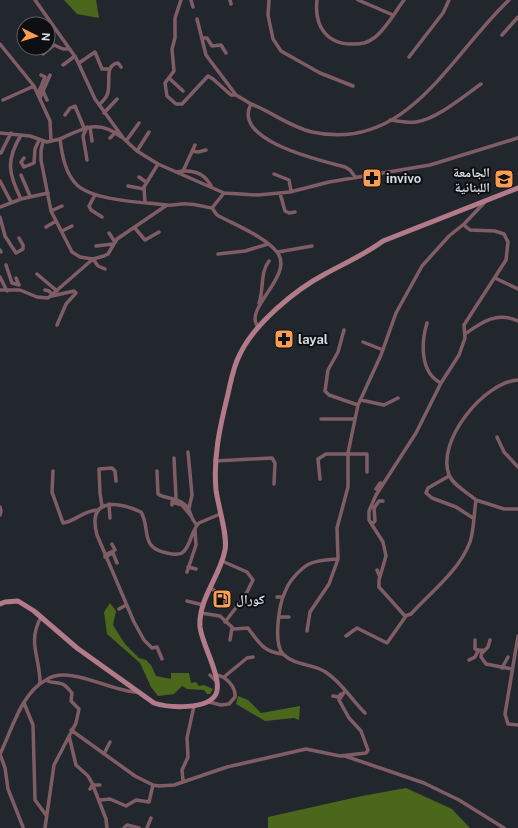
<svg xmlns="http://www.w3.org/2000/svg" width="518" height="828" font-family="'Public Sans','Noto Naskh Arabic',sans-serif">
<rect width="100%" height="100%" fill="#22272d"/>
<path fill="#4a671c" d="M64 0H96L99 18 77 14Z
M110 603 116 611 113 625 125 644 139 658 146 660 151 665 156 676 171 679V673H189L191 683 196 682 199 686 204 685 213 689 210 694H207L204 690 187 689 182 686 174 694 158 696 151 687 140 663 107 634 104 612Z
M238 696 248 700 261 713 300 706 299 720 294 718 265 721 236 704Z
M406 788 452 809 470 828H268V817L362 796Z"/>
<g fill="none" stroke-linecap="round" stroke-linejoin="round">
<path stroke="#805d65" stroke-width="3.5" d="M35 0 76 58 95 99 124 139 137 151 158 164 224 193 258 195 290 192 329 182 430 165 518 138
M181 0 175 18V38L172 49 174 71 165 83 167 96 176 104H182L208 76 213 79 231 95H236
M191 0 193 7
M230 0 231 4
M269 0 268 15 273 39 281 51 320 73 353 86
M317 0C314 25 326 45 354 44 362 44 367 43 374 38 386 29 395 12 404 0
M358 0 393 15
M197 19 206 55 236 95 251 104
M502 35 518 17
M202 38H207L212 46 221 45 226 53
M0 44 34 86 50 121 51 141
M43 54 54 45 63 49H70
M409 57 443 13 449 0
M79 63 95 52 102 69H110
M63 65 75 56
M169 78 183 91
M43 91 47 100
M38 94 45 77 41 75
M40 98 50 75
M3 100 34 86
M99 105C102 102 106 98 107 95 112 85 103 65 118 63L121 67
M104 113 117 99
M65 115 70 108 75 106 84 128
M390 120C399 121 408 123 416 122 437 119 464 96 481 84
M87 127 83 136 87 160
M90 127 92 141
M0 133 30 136 47 142 60 139
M21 135C6 160 8 173 21 199
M121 137C99 119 83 128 60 139 62 155 65 173 77 185 94 201 143 202 166 205 173 206 181 203 188 204 196 204 204 207 212 208
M110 138 116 132
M126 141 139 123
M43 142 41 150V160L51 211 72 252 80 257 93 259 104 256 108 254 117 239 167 205
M137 151 149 132
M192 151 198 152 206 150
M1 153 11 133
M24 158 21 162 24 167 34 163 35 149 39 140
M183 171 195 145
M176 172C191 169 204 172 211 186
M274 174 289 180 291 191
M21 175 30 196
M139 177 146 182
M356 178 350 170 345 167C323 161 231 141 251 104 272 112 290 127 312 132 408 153 451 54 509 0
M0 181 11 202
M128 186 144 189
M280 193 285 211 289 213 295 212
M95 195 89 206 91 210 102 217
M145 202 144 187 158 164
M485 202 464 224 465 226 470 230 495 231 504 234 508 242 506 260 464 325 465 338 459 355 441 383 416 433 376 495 369 511V520L383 542 386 556 379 580V587L405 616 411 614C431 592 459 571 470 542 474 530 474 513 476 500 468 493 453 485 449 475 436 441 484 382 518 380
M0 207 21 199 48 193
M212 208 217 215C235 225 264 236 277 252 293 272 255 300 255 319 255 322 257 325 258 328
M212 208 224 193
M51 211 62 206
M0 217 5 236 16 253 23 249V245L19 238
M46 227 56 221
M134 227 145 240 159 232
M62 231 72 226
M109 233 115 242
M96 246 113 244
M0 250 1 252
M278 252 312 246
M218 254 245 251 268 244
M93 259 98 266 105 269
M6 265 12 283 19 285
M37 274 57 291
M0 277 7 291
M16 278 19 285
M495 278 518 289
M0 290H20L37 297 48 298 93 259
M45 290 49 291 53 295
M52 296 74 291 76 293 66 304 57 325
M259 303C264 289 260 272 269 261
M427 323C421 343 420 373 441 383
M344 330 338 352 328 370 325 391 329 395 358 405
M465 334C482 322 497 311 518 321
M363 342 383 350
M361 400 384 405 398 398
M321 419H354
M497 437 504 452 518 467
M188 452 192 495 189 508
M174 458 176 498
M215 461 272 458 275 463 274 484
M53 471 52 492 63 523C76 521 84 510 98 510
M157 471 158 494C165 499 176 497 184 504 192 509 189 518 197 525
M449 476 428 488 426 493 432 498 456 507 473 518
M320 479 318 459 326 454H367V472
M376 489 380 483 383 484
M476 500 504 509H518
M109 504 110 518
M172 505V502L182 505 191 516
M102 506 100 493 99 469 112 468 115 471 116 481
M0 507 1 511 0 515
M372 524 375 521 374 508 379 501H383
M105 555 115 550 112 544
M105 557 113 553 117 563
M338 559C327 560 312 560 303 568 296 574 288 583 285 592 279 604 273 644 283 654 296 667 314 663 327 673 342 683 352 700 365 713
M222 561 247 572 253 580 245 596 225 622
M188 567 196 569
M377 570 380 577
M187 572 196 545 195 530
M210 588 215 591
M277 597H283
M187 601 203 605
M119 609 126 605
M201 613 220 616 234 629 248 628C258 642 264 652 282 654
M280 617H289
M307 631 310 612 329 584 338 559 337 528 348 487V453L358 405 381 355 396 313 422 266 449 236 464 224
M346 636 357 628 387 643 406 616
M518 636 505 714 508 724 518 725
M230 640 232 628
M475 640V649L482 651
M482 650 481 657 486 664 512 669
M482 653 488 647 490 640
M162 659 157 647 152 648 144 640 134 622 97 535C87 498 116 501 141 512 151 528 139 548 167 553 171 554 178 555 182 553 191 547 191 530 199 523L220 514
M469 660 475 657 478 651
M502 668 508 657
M210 675 217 682
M224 677 247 658 253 657
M40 683C40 656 27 643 41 617
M333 696 338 697 341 694
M209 702 221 705 229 704 235 697C236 687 226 676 216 675
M24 703 33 725 35 800 46 815
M71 730 135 776 153 785 159 786 174 785 227 767 306 749 340 756 366 753 368 750 361 731 349 718 339 700 345 691
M69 736 76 765 88 776 92 783 106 819 107 828
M0 754C12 730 21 693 46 680
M0 754 5 768 8 789 23 827
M104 754 110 742
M345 756 424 783 459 800 504 828
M183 781 182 770 188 757 187 738 194 706
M93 785H100
M90 789 93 784
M100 800 110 799 126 806 136 800 149 802 153 785
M45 828 54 765 76 723 79 709 71 701 72 693C69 690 66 685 62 684 56 681 51 684 46 680 68 664 112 692 137 692
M124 828 127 825 139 828
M147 828 151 818"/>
<path stroke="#b37b89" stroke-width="5" d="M0 604 5 602 18 601 34 611 77 648 154 703C169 708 208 710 216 694 223 679 202 645 200 627 198 599 220 577 225 550 228 536 218 506 216 490 213 457 220 426 228 394 231 381 233 367 240 354 255 323 295 290 325 274 345 263 364 255 383 241L518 188"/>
</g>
<defs>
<g id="pharmacy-square" transform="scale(1)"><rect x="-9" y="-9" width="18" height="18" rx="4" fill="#fb9e51" stroke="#0d0f12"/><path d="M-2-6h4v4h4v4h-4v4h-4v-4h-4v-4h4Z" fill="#111"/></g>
<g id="school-square" transform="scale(1)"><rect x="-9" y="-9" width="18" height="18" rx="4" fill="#fb9e51" stroke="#0d0f12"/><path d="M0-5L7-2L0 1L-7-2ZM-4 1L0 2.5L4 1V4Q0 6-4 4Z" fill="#111"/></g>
<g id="fuel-square" transform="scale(1)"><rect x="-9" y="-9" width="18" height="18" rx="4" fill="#fb9e51" stroke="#0d0f12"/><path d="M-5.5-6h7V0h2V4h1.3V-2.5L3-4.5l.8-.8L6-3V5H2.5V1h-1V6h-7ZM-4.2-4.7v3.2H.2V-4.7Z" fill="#111"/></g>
</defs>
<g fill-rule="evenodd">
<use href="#pharmacy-square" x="372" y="178"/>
<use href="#school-square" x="504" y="179"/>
<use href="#pharmacy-square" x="284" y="339"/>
<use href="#fuel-square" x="222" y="599"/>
</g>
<g text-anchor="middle" stroke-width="4" stroke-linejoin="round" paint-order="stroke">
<g font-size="13" font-weight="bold" fill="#d6d9de" stroke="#0d0f12" text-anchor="start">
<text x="490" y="177" text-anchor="end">الجامعة<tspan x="490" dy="15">اللبنانية</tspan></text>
<text x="386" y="183">invivo</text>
<text x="298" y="344">layal</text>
<text x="236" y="604">كورال</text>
</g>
</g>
<g transform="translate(36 36) rotate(95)"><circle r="19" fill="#0d0f12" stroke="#5d6064"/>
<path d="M0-3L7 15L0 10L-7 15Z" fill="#fb9e51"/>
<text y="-6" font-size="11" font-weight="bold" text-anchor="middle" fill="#d6d9de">N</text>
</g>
</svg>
